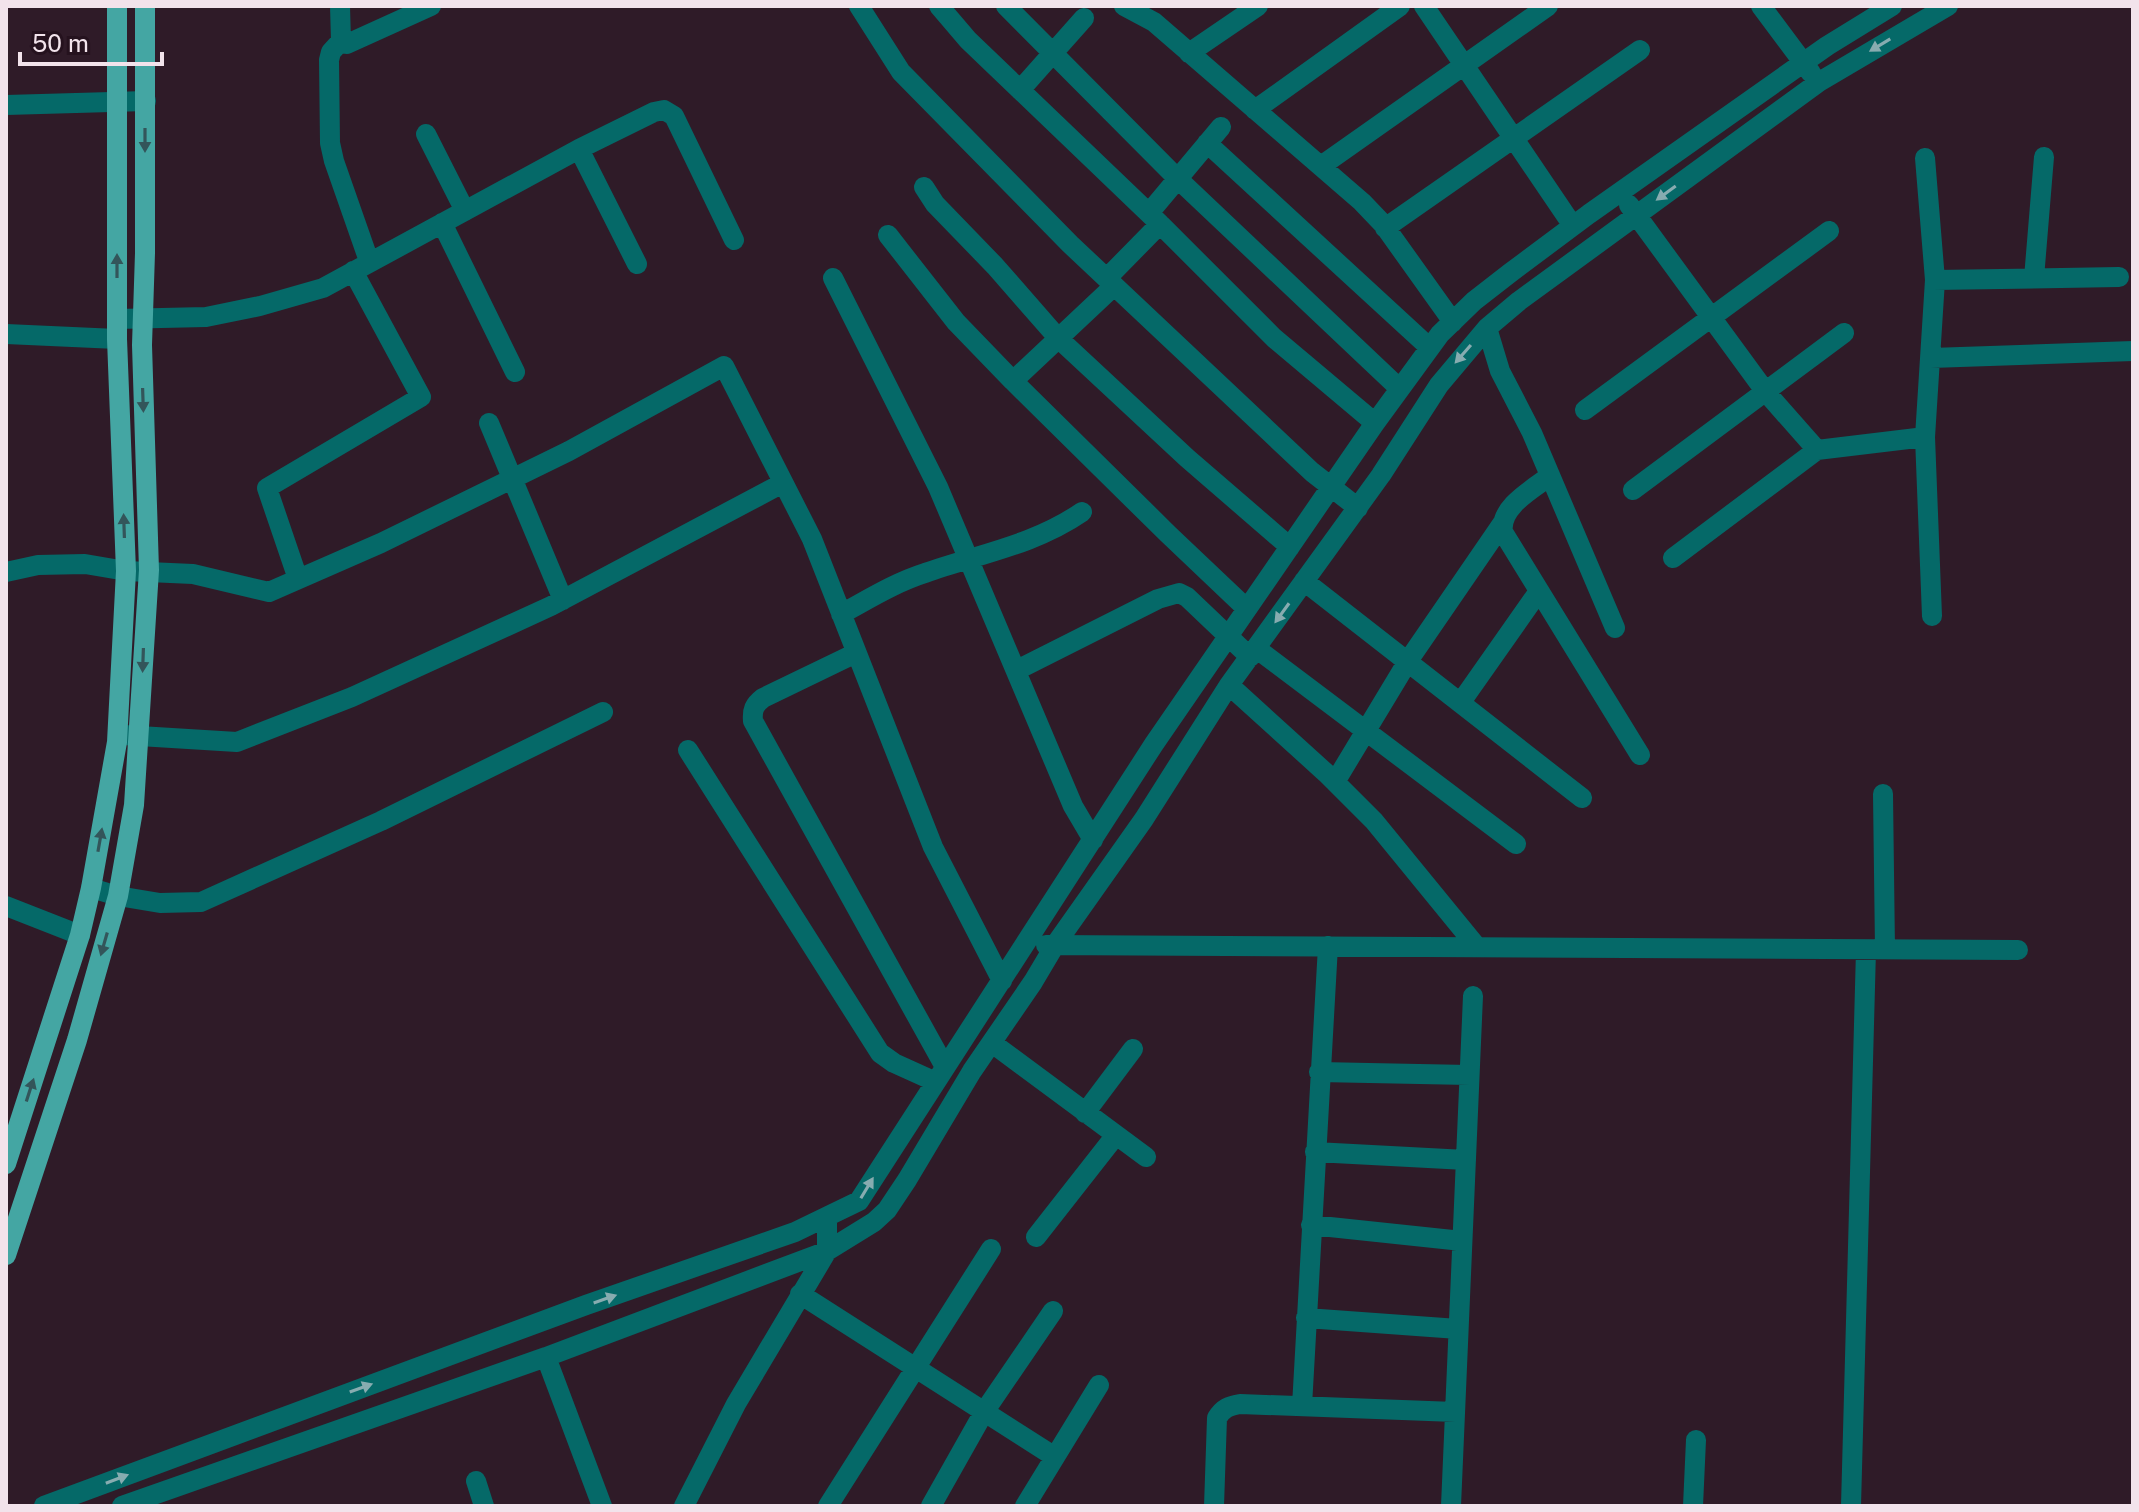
<svg xmlns="http://www.w3.org/2000/svg" width="2139" height="1512" font-family="'Public Sans',sans-serif">
<rect width="100%" height="100%" fill="#2f1b28"/>
<g fill="none" stroke-linecap="round" stroke-linejoin="round">
<path stroke="#056968" stroke-width="20" d="M340 6 341 41 347 44 431 6
M859 6 901 72 1070 244 1312 472 1358 508
M939 6 968 40 1160 224 1274 338 1375 423
M1006 6 1178 179 1400 389
M1124 6 1154 22 1362 202 1383 224 1453 322
M1424 6 1573 226
M1761 6 1811 73
M341 41 331 52 329 60 330 143 334 161 369 261
M1189 53 1258 6
M1020 90 1084 18
M6 105 146 101
M1255 110 1400 6
M426 134 465 211
M1207 143 1430 348
M579 149 637 264
M1925 158 1935 280 1925 437 1932 616
M1321 166 1548 6
M924 187 935 204 995 266 1058 338 1187 458 1290 547
M1629 205 1765 391 1817 450 1673 558
M1149 213 1221 127
M442 223 515 372
M1385 228 1640 50
M888 235 956 322 1013 381 1168 534 1247 609
M833 278 938 487 1073 806 1093 840
M1107 278 1160 224
M2034 278 2044 157
M1935 280 2119 277
M117 319 206 317 260 306 323 288 579 149 654 112 664 110 674 116 734 240
M1487 328 1500 371 1532 433 1615 628
M6 334 117 339
M1931 358 2133 351
M1013 381 1114 286
M1585 410 1829 231
M489 423 563 600
M1817 450 1925 437
M1550 476C1533 489 1499 507 1503 532L1640 755
M1633 490 1844 333
M6 572 38 565 85 564 126 571 193 574 269 592 381 543 569 451 724 366 812 539 933 847 1002 981
M298 579 267 488 421 397 353 271
M1304 581 1582 798
M841 614C869 599 894 583 925 573 979 554 1034 545 1082 512
M1257 649 1516 844
M856 653 763 698C754 705 752 710 753 721L945 1067
M1017 670 1158 599 1179 593 1187 597 1250 657
M1229 685 1326 773 1374 821 1477 947
M1461 702 1539 591
M123 735 237 742 352 697 551 606 783 483
M688 750 880 1053 894 1063 936 1082
M1335 782 1408 661 1502 524
M1883 794 1885 950
M91 888 118 896 160 903 201 902 381 821 603 712
M6 906 80 935
M1046 945 2018 950
M992 1043 1146 1157
M1319 1072 1469 1075
M1085 1113 1133 1049
M1315 1152 1466 1160
M1311 1225 1462 1241
M1036 1237 1116 1135
M800 1294 1055 1457
M1306 1318 1458 1329
M546 1357 602 1506
M1302 1406 1328 946
M476 1481 484 1506
M44 1506 586 1305 795 1232 859 1201 1154 744 1375 423 1440 334 1474 301 1510 273 1589 214 1827 46 1892 6
M122 1506 546 1357 827 1251 874 1222 887 1210 907 1180 972 1071 1033 982 1055 945 1144 819 1229 685 1381 475 1439 385 1487 328 1519 301 1819 82 1948 6
M684 1506 736 1404 827 1251V1218
M828 1506 991 1249
M931 1506 984 1412 1053 1311
M1025 1506 1099 1385
M1214 1506 1217 1418C1223 1408 1229 1406 1240 1404L1455 1412
M1451 1506 1473 996
M1693 1506 1696 1440
M1851 1506 1866 950"/>
<path stroke="#44a6a3" stroke-width="20" d="M6 1164 80 935 91 888 117 742 126 571 117 339V6
M6 1255 77 1040 118 896 134 805 149 570 142 345 145 253V6"/>
</g>
<defs><path id="oneway-solid" d="M-6-.8H1V-3.2L6.5 0L1 3.2V.8H-6Z" transform="scale(2)"/></defs>
<g fill="#87acb0">
<use href="#oneway-solid" transform="translate(1880 45) rotate(149)"/>
<use href="#oneway-solid" transform="translate(1666 193) rotate(144)"/>
<use href="#oneway-solid" transform="translate(1463 354) rotate(131)"/>
<use href="#oneway-solid" transform="translate(1282 613) rotate(126)"/>
<use href="#oneway-solid" transform="translate(867 1188) rotate(-59)"/>
<use href="#oneway-solid" transform="translate(605 1299) rotate(-19)"/>
<use href="#oneway-solid" transform="translate(361 1388) rotate(-20)"/>
<use href="#oneway-solid" transform="translate(117 1479) rotate(-21)"/>
</g>
<g fill="#33555a">
<use href="#oneway-solid" transform="translate(145 140) rotate(90)"/>
<use href="#oneway-solid" transform="translate(117 266) rotate(-90)"/>
<use href="#oneway-solid" transform="translate(143 400) rotate(88)"/>
<use href="#oneway-solid" transform="translate(124 526) rotate(-92)"/>
<use href="#oneway-solid" transform="translate(143 660) rotate(92)"/>
<use href="#oneway-solid" transform="translate(100 840) rotate(-80)"/>
<use href="#oneway-solid" transform="translate(104 944) rotate(106)"/>
<use href="#oneway-solid" transform="translate(30 1090) rotate(-72)"/>
</g>
<rect width="2139" height="1512" fill="none" stroke="#f2e3eb" stroke-width="16"/>
<path d="M20 52v12h142v-12" fill="none" stroke="#f2e3eb" stroke-width="4"/>
<text x="32" y="52" font-size="24" fill="#f2e3eb" stroke="#25121e" stroke-width="6" paint-order="stroke">50 m</text>
</svg>
